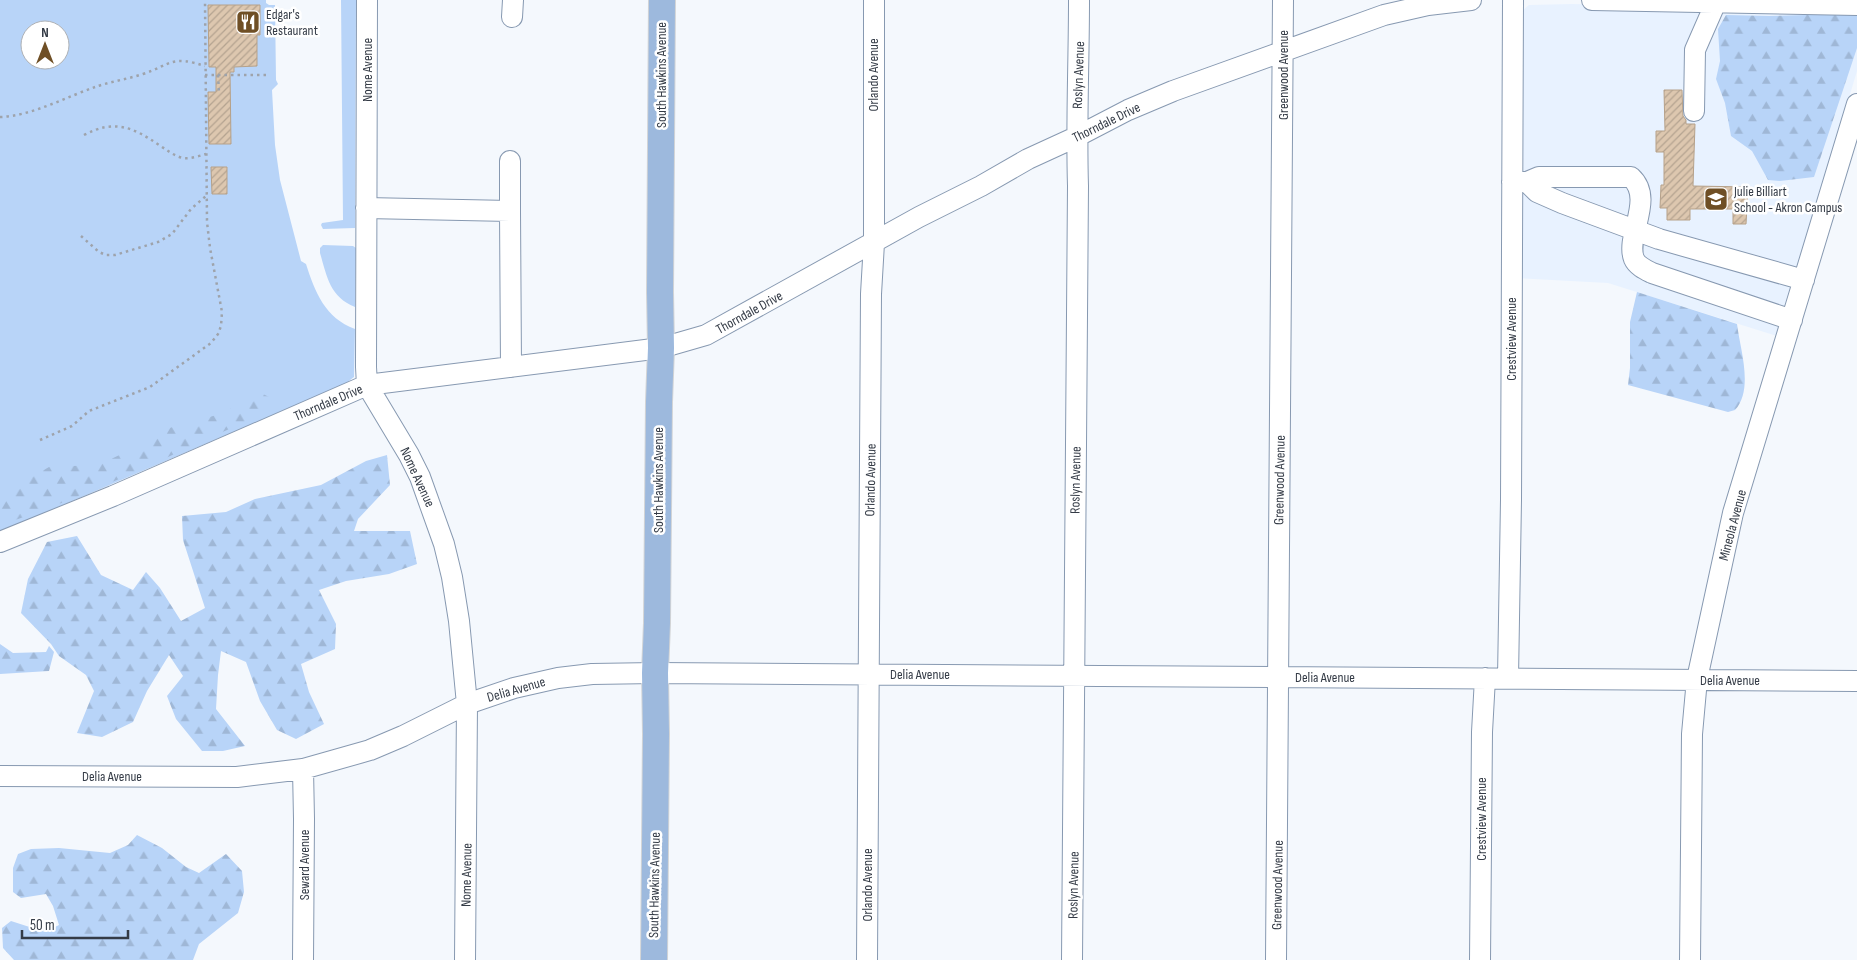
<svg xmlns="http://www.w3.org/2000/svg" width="1857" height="960" font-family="'Sofia Sans Condensed',sans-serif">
<defs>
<pattern id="forest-firs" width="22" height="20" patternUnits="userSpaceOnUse" patternTransform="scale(1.25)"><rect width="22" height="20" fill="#b8d4f8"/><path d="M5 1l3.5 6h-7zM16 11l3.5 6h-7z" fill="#9fb7d6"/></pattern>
<pattern id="building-hatch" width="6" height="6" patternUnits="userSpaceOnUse" patternTransform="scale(1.25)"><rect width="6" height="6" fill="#ddc7af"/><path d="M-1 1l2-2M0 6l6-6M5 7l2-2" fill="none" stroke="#b4a390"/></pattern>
</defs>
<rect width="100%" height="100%" fill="#f4f8fd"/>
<path fill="#e8f2ff" d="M1572 4 1857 10V71L1798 267 1783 338 1608 283 1516 278 1522 11 1529 5Z"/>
<path fill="#b8d4f8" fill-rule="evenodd" d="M0 0H266V3L269 5H275L276 80 278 84 272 90 275 145 280 180 301 261 306 264C315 292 325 318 355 329L354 377 345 384 0 532ZM30 30H60V60H30Z
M341 0H356L355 228 323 229 321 225 322 223 343 220Z
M323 245 353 246 356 248 355 307C330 297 327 277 320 253V248Z"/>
<path fill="url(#forest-firs)" d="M1844 14H1857V48L1814 177 1780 181 1768 180 1752 151 1731 136 1725 103 1716 79 1720 61 1718 29 1726 15 1769 16Z
M1637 292 1737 324C1740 349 1754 389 1735 410L1728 412 1628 385 1630 368V322Z
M261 393 269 397 271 406 250 420C167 456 86 498 0 525V499H6L15 494 27 480 49 467 96 465 107 461 138 446 169 428 224 413 253 394Z
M387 455 390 485 358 519 354 531H410L417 564 389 574 346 581 319 590 336 624 335 649 301 664 309 692 324 724 296 739 277 730 260 701 246 662 221 651 218 675 216 709 245 746 223 751H202L176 719 167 696 183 676 169 655 147 691 133 722 102 737 77 733 94 691 86 675 59 656 51 644 21 613 28 579 47 542 77 536 101 575 133 590 146 572 160 588 181 621 205 608 183 540 182 516 226 512 255 499 321 485 366 461Z
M0 644 13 653 46 652 49 646 54 652 49 671 0 674Z
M137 835 162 848 186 867 199 873 226 854 242 871 244 892 238 913 199 944 193 960H14L3 948 2 928 11 921 45 932 59 925 53 906 46 894 21 898 13 892V868L18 854 31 849 59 848 110 853 128 845Z"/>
<path fill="url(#building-hatch)" stroke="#b6a189" d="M208 5H260V35H257V66L234 67V72H230L231 144H209L208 92H216V67H209Z
M1664 90H1682L1683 116 1686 120V124H1695L1693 186 1748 187 1746 224H1733V209H1690V220H1667V208H1660L1661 185H1664V152H1656V131H1665Z
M211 167H227V194H212Z"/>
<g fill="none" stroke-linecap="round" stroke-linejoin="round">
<g stroke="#8799b1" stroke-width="22">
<path id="minor" d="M367 0 366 367 367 385 409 455 420 477 444 544 452 577 459 621 467 704 465 960
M1592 0 1857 5
M512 17 513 0
M1694 111 1695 50 1716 2
M510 161V211
M1512 182H1527L1539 177H1631C1655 199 1625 236 1634 259 1637 266 1646 270 1652 273L1792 320
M1527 182 1537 192 1562 203 1659 239 1804 280
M366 208 510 211 511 367
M0 542 113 496 367 385 661 348 706 335 919 217 981 186 1028 159 1076 137 1128 110 1173 91 1384 15 1428 5 1471 0
M1508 678 1511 500 1513 0
M303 769 304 819 303 960
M0 776 237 777 303 769 370 750 403 736 467 704 514 688 558 678 592 674 655 673 1857 681
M867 960 871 294 874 243V0
M1072 960 1078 186C1076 124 1079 62 1079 0
M1276 960 1283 0
M1480 960 1482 732 1485 678
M1690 960 1692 734 1697 679 1733 513 1857 104"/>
</g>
<g stroke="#d2d4d6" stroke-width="28">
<path id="major" d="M654 960 656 734 655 673 657 623 659 402 661 348 660 292 662 0"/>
</g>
<path stroke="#9ea3ab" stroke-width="2.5" stroke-dasharray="2.5 4" stroke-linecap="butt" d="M205 75H270
M218 75 219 92
M0 117C32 116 68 96 98 86 113 81 128 79 143 74 172 64 171 55 205 66
M84 135C114 119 133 127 159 145 167 150 174 156 183 158 191 159 199 156 206 154
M81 236 99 252 106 255H115L158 242 172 234 191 209 206 196
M40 440 72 426 89 411 150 387 211 343 218 334 221 326 222 312 210 248 207 222 205 0"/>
<use href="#minor" stroke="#fff" stroke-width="20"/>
<use href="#major" stroke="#9db9dd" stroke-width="26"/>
</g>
<defs>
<g id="restaurant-square" transform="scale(1.25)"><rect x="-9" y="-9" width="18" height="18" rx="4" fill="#6f4f25" stroke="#fff"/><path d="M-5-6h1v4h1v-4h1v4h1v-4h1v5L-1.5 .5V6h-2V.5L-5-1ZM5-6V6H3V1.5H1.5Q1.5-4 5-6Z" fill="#fff"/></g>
<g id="school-square" transform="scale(1.25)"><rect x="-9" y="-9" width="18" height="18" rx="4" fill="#6f4f25" stroke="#fff"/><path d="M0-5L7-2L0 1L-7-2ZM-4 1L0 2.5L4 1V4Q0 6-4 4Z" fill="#fff"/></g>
</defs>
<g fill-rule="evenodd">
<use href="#restaurant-square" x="248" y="22"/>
<use href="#school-square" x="1716" y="199"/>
</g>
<g text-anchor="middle" stroke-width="5" stroke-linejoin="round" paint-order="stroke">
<g font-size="14" fill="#343b46" stroke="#fff" text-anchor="start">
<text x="266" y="19">Edgar's<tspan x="266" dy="16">Restaurant</tspan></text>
<text x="1734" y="196">Julie Billiart<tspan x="1734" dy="16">School - Akron Campus</tspan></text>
</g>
<g font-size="14" fill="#343b46" stroke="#fff">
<text transform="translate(367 70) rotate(-90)" y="5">Nome Avenue</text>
<text transform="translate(661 75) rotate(-90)" y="5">South Hawkins Avenue</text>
<text transform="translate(873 75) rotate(-90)" y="5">Orlando Avenue</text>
<text transform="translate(1078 75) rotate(-88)" y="5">Roslyn Avenue</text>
<text transform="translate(1283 75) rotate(-90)" y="5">Greenwood Avenue</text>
<text transform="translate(1106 122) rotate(-26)" y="5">Thorndale Drive</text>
<text transform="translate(749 312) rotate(-29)" y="5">Thorndale Drive</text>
<text transform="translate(1511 339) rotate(-90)" y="5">Crestview Avenue</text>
<text transform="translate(328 402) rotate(-23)" y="5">Thorndale Drive</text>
<text transform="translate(418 477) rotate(65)" y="5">Nome Avenue</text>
<text transform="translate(658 480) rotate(-90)" y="5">South Hawkins Avenue</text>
<text transform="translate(870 480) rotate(-89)" y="5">Orlando Avenue</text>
<text transform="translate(1075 480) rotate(-89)" y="5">Roslyn Avenue</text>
<text transform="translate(1279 480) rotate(-89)" y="5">Greenwood Avenue</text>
<text transform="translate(1732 525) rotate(-75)" y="5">Mineola Avenue</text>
<text x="920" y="679">Delia Avenue</text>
<text x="1325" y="682">Delia Avenue</text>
<text x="1730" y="685">Delia Avenue</text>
<text transform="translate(516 689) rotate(-16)" y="5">Delia Avenue</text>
<text x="112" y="781">Delia Avenue</text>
<text transform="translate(1481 819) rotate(-90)" y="5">Crestview Avenue</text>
<text transform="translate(304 865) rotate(-90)" y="5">Seward Avenue</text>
<text transform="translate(466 875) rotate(-89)" y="5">Nome Avenue</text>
<text transform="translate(654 885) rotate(-89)" y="5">South Hawkins Avenue</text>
<text transform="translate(867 885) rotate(-90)" y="5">Orlando Avenue</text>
<text transform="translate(1073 885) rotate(-89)" y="5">Roslyn Avenue</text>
<text transform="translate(1277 885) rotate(-89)" y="5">Greenwood Avenue</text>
</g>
</g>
<g transform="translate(45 45)"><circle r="24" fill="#ffffff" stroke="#aeb1b5"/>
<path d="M0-4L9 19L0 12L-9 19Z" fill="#6f4f25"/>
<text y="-8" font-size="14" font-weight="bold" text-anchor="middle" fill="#343b46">N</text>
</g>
<path d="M22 930v8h106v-8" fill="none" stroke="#343b46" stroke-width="2.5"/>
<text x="30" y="930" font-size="15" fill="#343b46" stroke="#ffffff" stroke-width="4" paint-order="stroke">50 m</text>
</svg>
